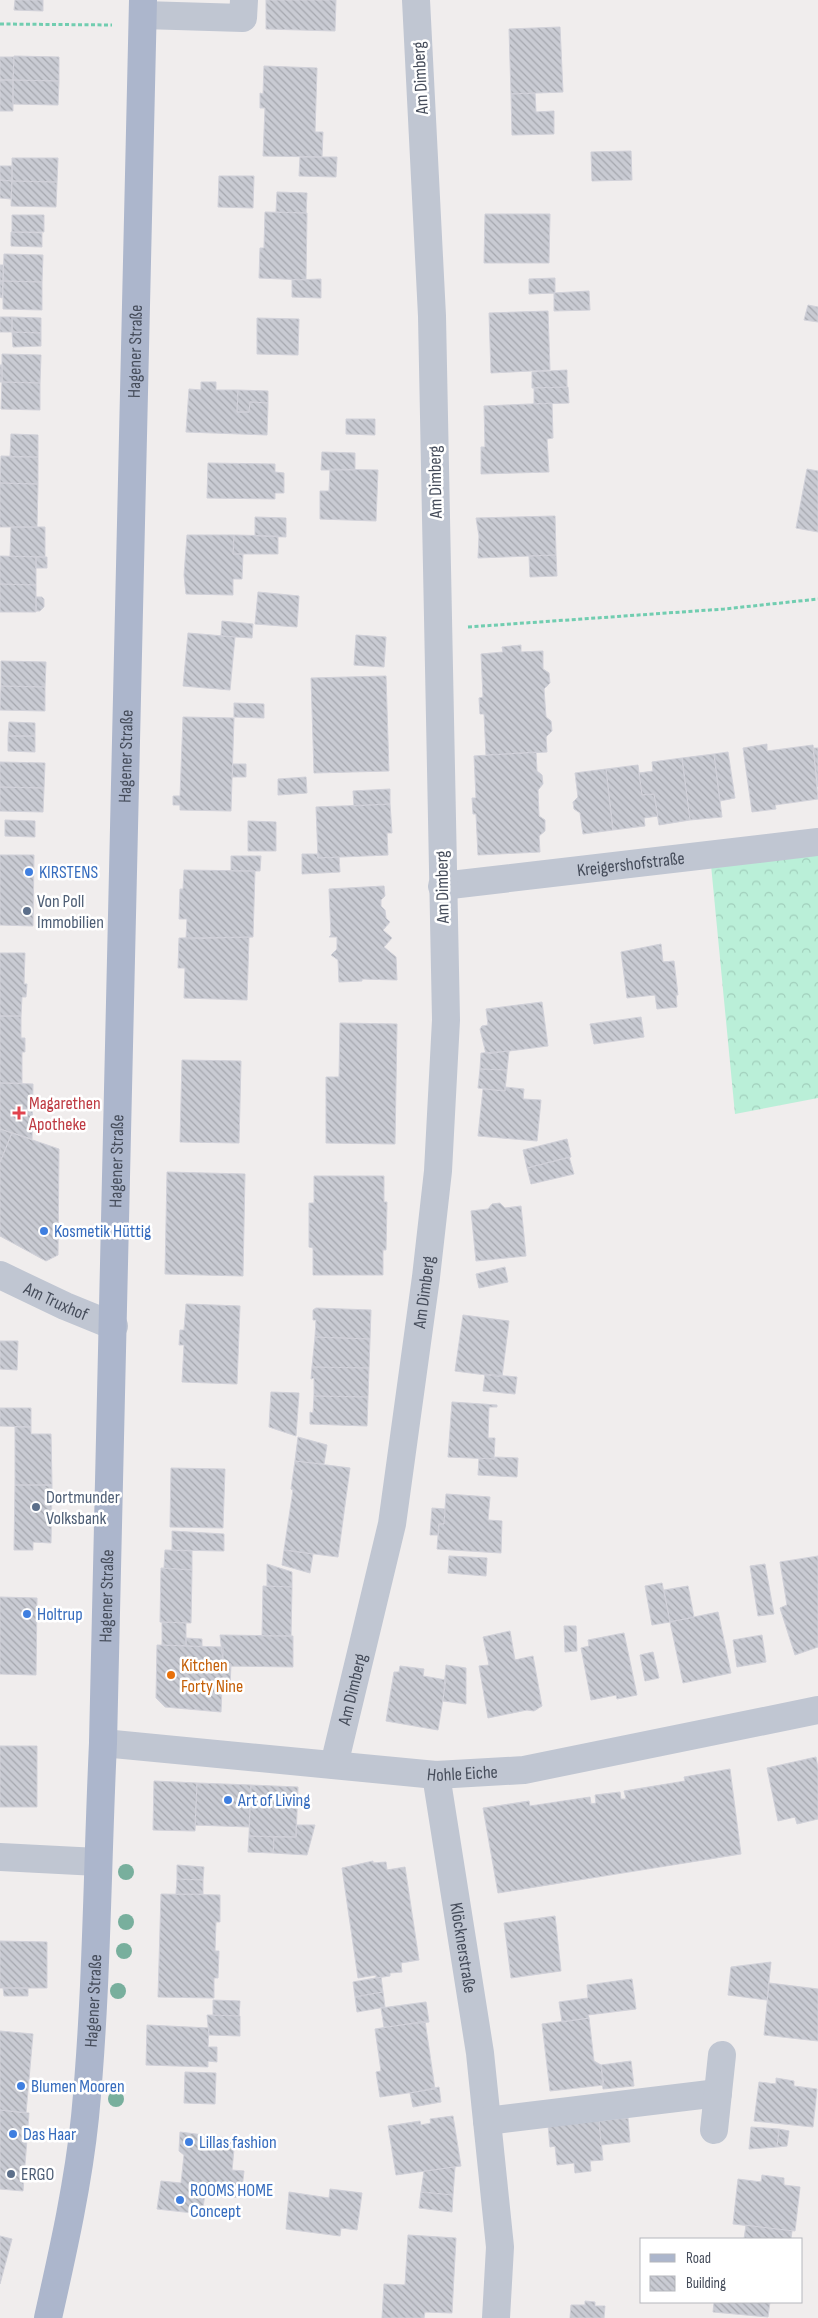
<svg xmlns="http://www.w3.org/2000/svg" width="818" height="2318" font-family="'Sofia Sans Condensed',sans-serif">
<defs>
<pattern id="forest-crowns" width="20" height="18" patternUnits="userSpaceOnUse" patternTransform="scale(1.25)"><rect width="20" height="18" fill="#baefd8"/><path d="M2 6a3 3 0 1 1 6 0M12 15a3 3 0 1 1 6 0" fill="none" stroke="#a1cfbc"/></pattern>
<pattern id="building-back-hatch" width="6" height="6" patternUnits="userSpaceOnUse" patternTransform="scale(1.25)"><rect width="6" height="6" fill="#c9cbd3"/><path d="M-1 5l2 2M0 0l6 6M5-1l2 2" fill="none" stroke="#a5a7ae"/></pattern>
</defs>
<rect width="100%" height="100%" fill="#f0eded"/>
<path fill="url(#forest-crowns)" d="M818 851V1098L735 1114 711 865Z"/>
<path fill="url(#building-back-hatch)" stroke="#d1d1d9" d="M15 0H43V11L14 10Z
M266 0H336L335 31 266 29Z
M560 27 563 92 511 94 509 29Z
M14 56 59 57V81L13 80Z
M0 57H14L13 80H0Z
M264 66 317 68 315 132H323L322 157 263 156 265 108H260V93L263 94Z
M0 80H13V111H0Z
M13 80 59 81 58 105 13 104Z
M535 93 536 112 554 111V134L512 135 511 94Z
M631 151 632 180 592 181 591 152Z
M300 157H337L336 177 299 176Z
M12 158H58L57 182 12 181Z
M0 166H12V181L0 180Z
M219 176H254L253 208 218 207Z
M0 180 12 181 11 199 0 198Z
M12 181 57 182 56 207 11 206Z
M277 192 307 193 306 213 276 212Z
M265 212 307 213 306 280 259 278 260 248H264Z
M485 214H550L549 263H484Z
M12 215H44V232H12Z
M11 232 42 233V247L11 246Z
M4 254 43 255 42 282 3 281Z
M0 265H3V281H0Z
M555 278V293L529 294V279Z
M321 279V298L292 297V280Z
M0 281H3L2 298 0 297Z
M3 281 42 282V310L3 309Z
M589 291 590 310 554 311V293Z
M808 305 818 307V322L804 320Z
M548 311 550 370 491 373 489 313Z
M0 317H12V332H0Z
M12 317 41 318V333L12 332Z
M257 318 299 319 298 355 257 354Z
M12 332 41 333V346L13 347Z
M2 354 41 355 40 383 2 382Z
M0 365H2V382H0Z
M567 370V387L532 388V372Z
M2 382 40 383V410L1 409Z
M201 382H216V390H238L237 412H249L250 402 268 403 267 435 186 432 189 389 201 390Z
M568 387 569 403 534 404V388Z
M238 390 268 391V403L250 402 249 412H237Z
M552 403 553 438 547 439 549 472 481 474V447H485L484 406Z
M346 419H375V435L346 434Z
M11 434 38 435V457H10Z
M322 452 355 453V470H321Z
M1 456 38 457V484L0 483Z
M208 463 275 464V472L284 473V493H275V499L207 498Z
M330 469 378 470 376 521 320 519V491H329Z
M807 469 818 471V532L796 528Z
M0 483 38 484 37 527H0Z
M555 516 556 555 478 558 479 536 476 518Z
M255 517 286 518V537L255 536Z
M11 527H45V557L10 556Z
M187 535H234L233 554H243L242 579H233V595L186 594 184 575Z
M234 535 278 536V554H233Z
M556 555 557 576 530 577 529 556Z
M0 556 36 557V585L0 584Z
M36 557H47V568H36Z
M0 584 36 585V612H0Z
M258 592 299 596 297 627 255 624Z
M36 597H42L44 599V607L40 611H36Z
M222 621 253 624 252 638 221 636Z
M188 633 235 637 230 690 183 686Z
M356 635 386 637 384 667 354 665Z
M521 645V652L543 651V669L549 673 550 683 544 689 546 717 551 721 552 731 546 737 547 752 486 755 484 714H480L479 698 483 697 481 654 503 652 502 647Z
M1 661 46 662 45 687 1 686Z
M386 676 389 771 314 773 311 678Z
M1 686 45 687V711L0 710Z
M234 703 264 704V718L234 717Z
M183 717 234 718 231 811 180 810V805H173V796H180Z
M9 722 35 723V736H8Z
M8 736H35V752L8 751Z
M767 744V751L813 745 818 799 775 805 776 809 752 812 743 748Z
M813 748H818V787Z
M536 752 537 771 542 775 543 784 538 790 539 816 545 820V831L539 836 540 852 478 855 476 814H473L472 798H476L474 756Z
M728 752 735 798 720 801 714 754Z
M714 754 722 817 690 820 682 758Z
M682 758 690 820 659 825 654 794 642 795 639 773 653 771 652 762Z
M0 762 45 763 44 788 0 787Z
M233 764H246V777H232Z
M638 765 642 795 654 794 658 816 644 818 645 826 613 830 606 769Z
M606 769 613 830 583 834 580 813 574 809 573 802 578 797 575 773Z
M306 777 307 793 278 795V779Z
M0 787 44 788 43 812 0 811Z
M390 789V804L354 806 353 791Z
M390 804 392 833H387L388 855 318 858 316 807Z
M5 820 35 821V837L5 836Z
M248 821 276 822V851H248Z
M302 854H318V858L339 857 340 872 302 874Z
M0 855H34L33 926 0 925Z
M231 856H261L260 871H231Z
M184 870 255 871 253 937 186 939 187 919H179L180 889H183Z
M384 886 385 896 381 900V906L385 910 386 918 390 922 383 930 392 938 384 947 396 957 397 980 362 979V981L339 982 338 960 331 955 337 949V937H329L331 935 329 889Z
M249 937 247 1000 184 998 185 968H178L179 938Z
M661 944 663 962 674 961 678 995H676L677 1007 657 1009 655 995 627 998 621 952Z
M0 953H25L24 984H27L26 997H22L21 1016H0Z
M542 1002 548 1046 486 1054 480 1029 482 1026 488 1025 486 1009Z
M0 1016H21V1038H25V1052H22V1083H0Z
M641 1017 644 1037 594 1044 590 1024Z
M340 1023 397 1024 395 1144 326 1143V1077H339Z
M509 1051 507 1070 480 1069 481 1053Z
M182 1060 241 1061 239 1143 180 1142Z
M480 1069 507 1070 505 1091 478 1088Z
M0 1083 33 1084 32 1139 0 1129Z
M505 1087 524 1089 523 1099 541 1100 537 1141 478 1136 483 1089 505 1091Z
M0 1129 12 1133 0 1162Z
M12 1133 59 1149 58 1255 46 1261 0 1236V1162Z
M567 1139 571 1157 527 1168 523 1150Z
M569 1157 574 1174 531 1184 527 1168Z
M167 1172 245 1174 243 1276 165 1274Z
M314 1176H384V1202H387L386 1250H383V1275H313V1248L309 1247V1203H314Z
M500 1203 505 1208 521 1206 526 1256 476 1261 471 1211 488 1209 492 1204Z
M505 1267 508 1282 479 1288 476 1274Z
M186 1304 240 1306 237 1384 182 1382 184 1345H179L180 1330H184Z
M316 1308 371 1310 370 1339 315 1337 316 1320H313V1310Z
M463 1315 509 1321 502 1377 455 1371Z
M315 1337 370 1339 369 1368 312 1367Z
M0 1341H18L17 1370 0 1369Z
M312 1367 369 1368 368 1397 314 1396V1378L311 1379Z
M485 1374 517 1377 515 1394 483 1391Z
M271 1392 299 1393 296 1436 269 1427Z
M314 1396 368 1397 367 1426 310 1424V1412L313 1413Z
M452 1402 497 1405V1407H489L488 1438H495L494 1459 448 1457Z
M0 1408H31V1427L0 1426Z
M15 1427H31V1434H51L52 1485H15Z
M298 1437 327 1445 324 1464 295 1461Z
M495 1457 518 1458 517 1477 478 1475 479 1458 494 1459Z
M295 1461 350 1468 338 1557 284 1550 293 1490 291 1489Z
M171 1468 225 1469 223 1528 170 1527Z
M15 1485H52L51 1543 33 1542V1550H14Z
M446 1494 490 1497 488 1520 502 1521 501 1553 437 1549 439 1524H444Z
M432 1508 445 1509 444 1524H439L438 1535H430Z
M172 1531 224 1534V1551L172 1550Z
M165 1550 192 1551V1570L164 1568Z
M284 1550 313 1554 310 1573 282 1565Z
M449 1556 487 1558 486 1576 448 1573Z
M818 1556V1647L795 1655 780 1608 787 1605 780 1562Z
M267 1564 292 1572V1587L267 1586Z
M765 1564 774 1614 758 1616 750 1566Z
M161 1568 192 1570 191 1623 160 1622Z
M662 1583 670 1622 652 1625 645 1586Z
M263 1586 292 1587 291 1636H262Z
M688 1586 694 1617 670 1622 664 1590Z
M0 1597 37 1598 36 1675 0 1674Z
M718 1612 731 1673 683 1683 670 1622Z
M162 1622 186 1623V1646L162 1645Z
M564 1626H576L577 1651 565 1652Z
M510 1631 515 1660 533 1656 542 1706 534 1711 527 1710 488 1718 479 1666 489 1665 483 1637Z
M624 1633 637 1695 617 1699 616 1695 591 1700 581 1648 589 1646 588 1640Z
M220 1635 293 1636V1667L230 1666 231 1664 223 1663Z
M762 1635 766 1662 737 1667 733 1640Z
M186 1638 202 1639V1647L186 1646Z
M157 1645 223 1647V1663L231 1664 230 1686H222L221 1712 165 1707 156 1698Z
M653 1652 659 1678 645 1681 640 1655Z
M446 1665 466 1668V1704L443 1701Z
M400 1666 424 1669 423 1676 446 1680 438 1730 386 1721 394 1672H399Z
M0 1746H37V1807H0Z
M816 1757 818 1768V1819L797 1824 795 1817 778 1821 767 1768Z
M730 1769 741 1854 498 1893 483 1808 529 1801 530 1806 590 1797 591 1804 596 1803 595 1795 620 1792 621 1799H626L624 1791 685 1781 684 1777Z
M154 1781 197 1783 195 1831 153 1830Z
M197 1783 251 1785 249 1827 195 1825Z
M251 1785 298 1787 296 1837 249 1836Z
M296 1825H315L307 1855 273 1853 274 1837H296Z
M249 1836 274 1837 273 1853 248 1852Z
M373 1861V1863L386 1862 387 1870 405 1867 419 1960 401 1963 402 1972 390 1973V1976L376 1978V1975L358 1978 342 1868Z
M177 1865 204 1867 203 1880 177 1879Z
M177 1879 203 1880V1894H176Z
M161 1894 220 1895V1922H216L215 1951H219L218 1978H214V1998L158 1997Z
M555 1916 561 1971 511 1978 504 1923Z
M0 1941 47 1942V1988H0Z
M771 1962 767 2000 728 1995 731 1967Z
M381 1977 383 1992 355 1997 353 1982Z
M632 1979 636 2009 588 2015 589 2018 562 2022 559 2002 588 1998 587 1985Z
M769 1983 818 1989V2041L764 2035Z
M3 1988H28V1996H4Z
M383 1992 385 2007 357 2012 355 1997Z
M213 2000 240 2001 239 2016 213 2015Z
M426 2002 429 2022 384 2027 381 2008Z
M207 2015 240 2016V2036L209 2035Z
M589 2018 594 2061 601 2065 604 2085 550 2091 542 2024Z
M425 2021 435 2089 380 2097 376 2072 381 2071 375 2029Z
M147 2025 209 2028 208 2047H217V2062L208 2061V2067L146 2065Z
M0 2031 33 2034 26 2113 0 2110Z
M631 2061 634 2086 603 2089 601 2065Z
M185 2072 216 2073 215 2104 184 2103Z
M776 2078 794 2081V2086L817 2089 813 2127 754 2121 759 2082 776 2084Z
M439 2087 441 2102 413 2107 410 2093Z
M0 2110 29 2113 23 2191 0 2189Z
M453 2116 461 2166 396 2175 388 2126 420 2121 421 2125 431 2123 430 2119Z
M628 2118 630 2142 601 2145 599 2121Z
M599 2120 603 2160 590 2161 591 2171 575 2173 574 2163 557 2165 555 2146 550 2147 548 2125Z
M751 2127 779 2129 777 2147 749 2149Z
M779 2129 789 2131 787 2146 777 2147Z
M180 2132 235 2139 232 2170 244 2171 241 2198 205 2194 202 2214 157 2209 161 2181 181 2183 184 2155 179 2151Z
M455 2167 453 2195 421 2192 424 2171Z
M762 2175 784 2178V2185L800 2187 795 2231 733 2224 738 2179 761 2182Z
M330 2189 362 2193 357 2230 341 2228 340 2236 286 2229 289 2192 329 2198Z
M421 2192 453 2195 452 2212 419 2208Z
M746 2225 792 2231 791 2239H744Z
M408 2235 456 2238 452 2313 425 2312 424 2318H382L384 2284 405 2285Z
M0 2236 12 2239 0 2284Z
M585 2301 595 2302V2306H605L604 2318H570L571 2305H585Z
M714 2302H770L768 2317 713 2312Z"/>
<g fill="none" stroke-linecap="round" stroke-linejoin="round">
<path stroke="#71cdb0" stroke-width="3" stroke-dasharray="4 2.5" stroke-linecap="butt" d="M0 24 112 25
M468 627 724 609 818 599"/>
<g stroke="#c0c6d2" stroke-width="28">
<path d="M143 15 243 18 244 0"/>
<path id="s1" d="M442 886 818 842"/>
<path id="s2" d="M0 1275 65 1306 114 1326"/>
<path id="s3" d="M103 1743 436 1775 524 1770 818 1710"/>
<path id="s4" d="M334 1765 392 1524 426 1277 438 1171 446 1020 432 316 416 0"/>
<path id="s5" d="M436 1775 480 2053 500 2247 496 2318"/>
<path d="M0 1857 98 1862"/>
<path d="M487 2121 718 2093"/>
<path d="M714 2130 722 2055"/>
</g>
<path stroke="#acb6cc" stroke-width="28" id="s6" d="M48 2318C63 2251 78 2185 85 2117 97 1993 97 1868 103 1743L143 0"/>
</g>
<g fill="#78af9d">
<circle cx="126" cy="1872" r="8"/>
<circle cx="126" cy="1922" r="8"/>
<circle cx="124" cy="1951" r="8"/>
<circle cx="118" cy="1991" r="8"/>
<circle cx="116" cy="2099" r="8"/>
</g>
<g fill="#3f7fe0" stroke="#fff" stroke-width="2">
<circle cx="29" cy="872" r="5"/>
<circle cx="44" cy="1231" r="5"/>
<circle cx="27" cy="1614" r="5"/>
<circle cx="228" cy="1800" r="5"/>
<circle cx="21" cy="2086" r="5"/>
<circle cx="13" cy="2134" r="5"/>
<circle cx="189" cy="2142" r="5"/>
<circle cx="180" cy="2200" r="5"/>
</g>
<g fill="#5c6f8a" stroke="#fff" stroke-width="2">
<circle cx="27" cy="911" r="5"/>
<circle cx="36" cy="1507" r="5"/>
<circle cx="11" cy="2174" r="5"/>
</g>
<path fill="#e0444e" stroke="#fff" stroke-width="2" d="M16.5 1105.5h5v5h5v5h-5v5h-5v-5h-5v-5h5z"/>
<circle fill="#e8710a" stroke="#fff" stroke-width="2" cx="171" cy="1675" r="5"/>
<g text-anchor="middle" stroke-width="5" stroke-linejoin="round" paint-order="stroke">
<g font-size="18" fill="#454c5a" stroke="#fff">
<text transform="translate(420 78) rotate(-93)" y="6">Am Dimberg</text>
<text dy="6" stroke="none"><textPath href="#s6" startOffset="1971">Hagener Straße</textPath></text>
<text transform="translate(435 482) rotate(-91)" y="6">Am Dimberg</text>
<text dy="6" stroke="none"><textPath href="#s6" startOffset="1566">Hagener Straße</textPath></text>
<text dy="6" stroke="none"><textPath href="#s1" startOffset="190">Kreigershofstraße</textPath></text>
<text transform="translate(442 887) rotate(-91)" y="6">Am Dimberg</text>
<text dy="6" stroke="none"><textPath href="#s6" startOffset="1161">Hagener Straße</textPath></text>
<text dy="6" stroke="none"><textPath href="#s4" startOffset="482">Am Dimberg</textPath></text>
<text dy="6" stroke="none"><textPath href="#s2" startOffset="62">Am Truxhof</textPath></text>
<text dy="6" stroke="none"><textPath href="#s6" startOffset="726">Hagener Straße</textPath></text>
<text dy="6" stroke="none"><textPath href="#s4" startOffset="78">Am Dimberg</textPath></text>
<text dy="6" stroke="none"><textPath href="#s3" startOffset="361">Hohle Eiche</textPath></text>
<text dy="6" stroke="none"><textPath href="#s5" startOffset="175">Klöcknerstraße</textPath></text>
<text dy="6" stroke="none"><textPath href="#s6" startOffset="321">Hagener Straße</textPath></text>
</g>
<g font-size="18" fill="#366cbe" stroke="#fff" text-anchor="start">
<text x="39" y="878">KIRSTENS</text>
<text x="54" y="1237">Kosmetik Hüttig</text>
<text x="37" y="1620">Holtrup</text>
<text x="238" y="1806">Art of Living</text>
<text x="31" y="2092">Blumen Mooren</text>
<text x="23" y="2140">Das Haar</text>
<text x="199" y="2148">Lillas fashion</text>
<text x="190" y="2196">ROOMS HOME<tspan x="190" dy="21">Concept</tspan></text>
</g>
<g font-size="18" fill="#4e5e75" stroke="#fff" text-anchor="start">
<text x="37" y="907">Von Poll<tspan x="37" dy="21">Immobilien</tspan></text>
<text x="46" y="1503">Dortmunder<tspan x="46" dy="21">Volksbank</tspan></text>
<text x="21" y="2180">ERGO</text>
</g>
<g font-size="18" fill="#be3a42" stroke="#fff" text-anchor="start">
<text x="29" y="1109">Magarethen<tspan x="29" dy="21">Apotheke</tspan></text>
</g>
<g font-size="18" fill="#c56008" stroke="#fff" text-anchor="start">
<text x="181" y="1671">Kitchen<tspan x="181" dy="21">Forty Nine</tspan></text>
</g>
</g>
<rect x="640" y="2238" width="162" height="65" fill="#ffffff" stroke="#b5b7bd"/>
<rect x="650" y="2254" width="25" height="8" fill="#acb6cc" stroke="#b5b7bd"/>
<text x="686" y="2263" font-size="15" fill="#454c5a">Road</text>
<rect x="650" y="2276" width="25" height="15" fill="url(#building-back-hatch)" stroke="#b5b7bd"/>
<text x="686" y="2288" font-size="15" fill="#454c5a">Building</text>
</svg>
